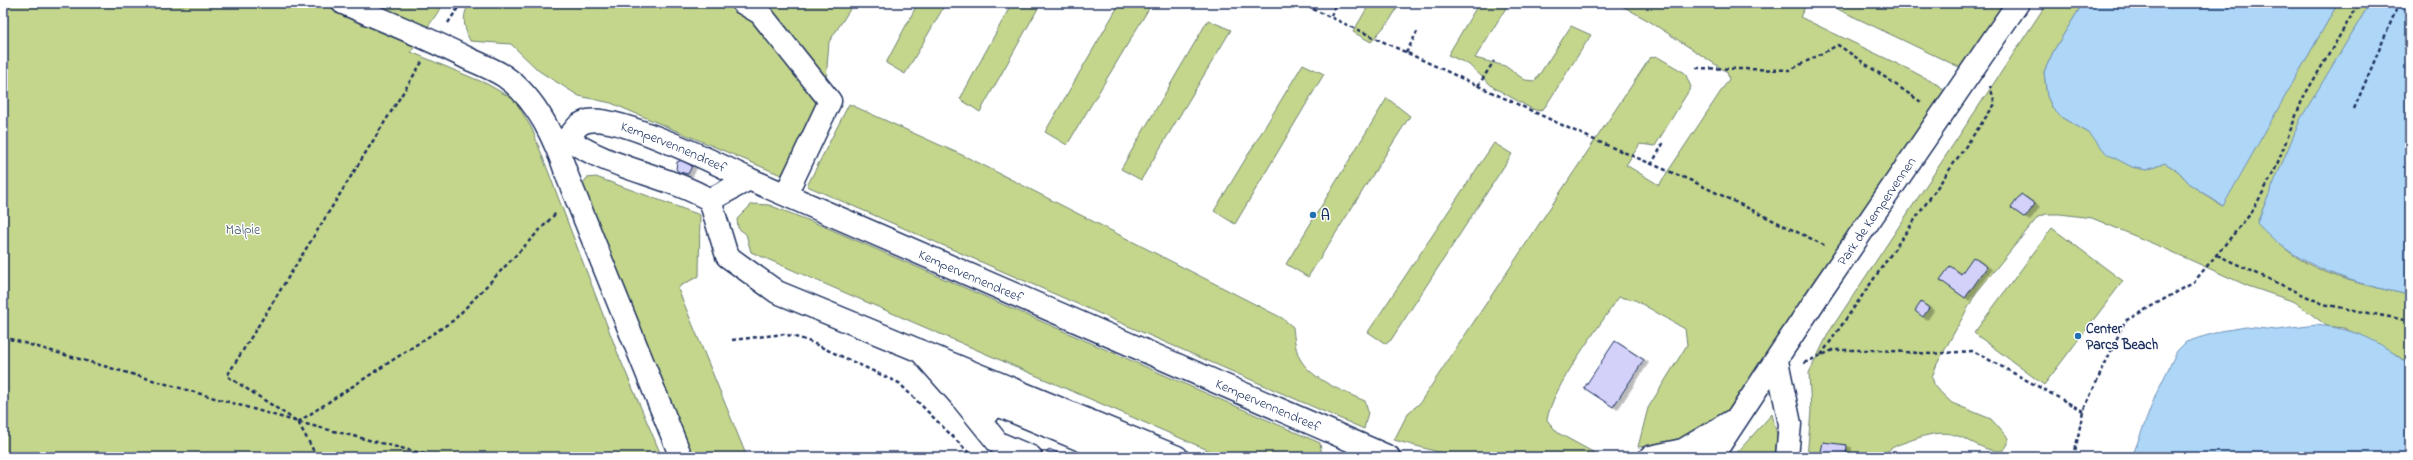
<svg xmlns="http://www.w3.org/2000/svg" width="2413" height="460" font-family="'Indie Flower',sans-serif">
<defs>
<filter id="shadow"><feDropShadow dx="4.5" dy="2.5" stdDeviation="0" flood-color="#0004"/></filter>
</defs>
<rect width="100%" height="100%" fill="#fff"/>
<filter id="ink" filterUnits="userSpaceOnUse"><feTurbulence type="fractalNoise" baseFrequency=".025" numOctaves="2"/><feDisplacementMap in="SourceGraphic" scale="8" xChannelSelector="R" yChannelSelector="G"/><feConvolveMatrix kernelMatrix="1 2 1 2 8 2 1 2 1" color-interpolation-filters="sRGB"/></filter>
<g filter="url(#ink)">
<path fill="#c3d68b" stroke="#6f8274" d="M3 3H444L411 52 487 84 515 100 532 129 618 354 662 457H3Z
M470 3H854L829 42 825 92 796 153 781 175 611 103 579 96 539 71 511 44 470 41C464 28 461 15 470 3Z
M918 3H946L905 74 886 63Z
M1012 3H1041L980 112 960 99Z
M1120 3 1151 5 1067 145 1045 132Z
M1370 3H1400L1390 20 1371 42 1353 32Z
M1479 3H1509L1475 58 1505 66 1525 80 1535 81 1571 26 1591 35 1545 107 1540 111 1532 109 1493 87 1468 64 1448 55Z
M1617 3H1807L1800 17 1912 71 1940 86 1949 97 1722 422 1678 443 1638 447 1648 408 1687 345 1685 329 1635 300 1619 297C1599 327 1552 387 1547 420L1558 433 1602 457H1457L1394 440 1408 413 1419 404 1650 58 1656 56 1685 73 1691 87 1655 146 1640 144 1626 165 1659 185 1729 79 1727 72 1649 21Z
M1825 3H2012L1965 70Z
M2047 3H2083L2054 50 2044 72 2047 96 2053 109 2061 117 2089 133 2132 167 2147 170 2165 163 2178 171 2191 185 2222 206 2338 3H2370L2302 118 2257 223C2267 232 2276 242 2287 250 2321 277 2368 286 2410 295V366L2397 355 2344 328 2327 326 2295 302 2248 286 2166 249 2092 218 2060 214H2046L2038 217 1976 293 1937 364 1932 377 1935 387 1952 403 1991 419 2008 438V444L2004 450C1985 454 1970 438 1951 434 1936 431 1920 437 1906 442 1897 445 1887 449 1883 457H1807L1811 411 1809 373 1829 332Z
M1208 20 1231 30 1141 180 1121 169Z
M1303 64 1324 74 1235 224 1214 211Z
M1387 98 1410 116 1308 277 1286 264Z
M849 104 973 160 1282 318 1293 327C1294 337 1295 347 1299 357 1310 379 1344 392 1365 401L1368 412 1364 429 807 186Z
M1494 143 1512 154 1391 340 1386 344 1368 332Z
M596 177 700 215 699 276 680 286 678 289 747 457H687L584 194 583 183 587 178Z
M752 204 769 205 823 226 1320 443 1322 457H1224L751 252 746 234 738 228 737 219Z
M2052 228 2123 281 2044 385 1974 333Z
M1772 414 1777 435 1775 457H1733Z"/>
<path fill="#add6f7" stroke="#7393ba" d="M2083 3H2338L2223 206 2191 185 2178 171 2165 163 2147 170 2132 167 2107 154 2089 133 2061 117 2053 109 2047 96 2044 72 2054 50Z
M2370 3H2410V295C2354 284 2296 267 2257 223L2301 118Z
M2316 325C2356 329 2379 340 2410 366V457H2132L2156 394 2177 351 2186 342 2221 331 2246 327 2277 330Z"/>
<path fill="#d3d1fa" stroke="#1b2f5e" filter="url(#shadow)" d="M682 160 692 166 688 174 679 172 676 169 677 162Z
M2021 194 2035 204 2025 218 2011 208Z
M1973 257 1987 267 1965 298 1940 280 1950 266 1961 274Z
M1921 302 1929 308 1923 317 1915 311Z
M1615 341 1644 360 1613 407 1584 388Z
M1823 442 1847 445 1846 457H1820Z
M1049 449 1068 457H1050L1046 455Z"/>
<g fill="none" stroke-linecap="round" stroke-linejoin="round">
<g stroke="#1b2f5e" stroke-width="25">
<g id="minor">
<path d="M343 3C385 21 428 38 469 59 480 64 493 69 504 76 538 99 556 142 568 178L681 457"/>
<path d="M743 3 760 13 830 101 786 194"/>
<path d="M567 138C609 169 665 174 710 200L727 256 777 292 1177 457"/>
<path id="s1" d="M556 142C559 141 565 140 567 138 577 130 574 125 588 121 616 114 720 165 749 179L1389 457"/>
<path d="M710 200 749 179"/>
<path d="M923 354 961 397 990 411"/>
<path d="M1777 361 1790 424 1787 457"/>
<path d="M958 367 981 398 1112 453 1154 448"/>
<path d="M964 401 998 443 1031 457"/>
<path d="M1650 457 1683 450 1732 421"/>
<path id="s2" d="M1707 457 1717 449 1822 290 2018 3"/>
</g>
</g>
<path stroke="#1b2f5e" stroke-width="2.5" stroke-dasharray="4 3" stroke-linecap="butt" d="M1300 3 1590 138 1692 181 1824 245
M1331 16 1336 3
M448 23 461 3
M1406 53 1417 32
M1696 68 1790 70 1838 45 1921 102
M1478 86 1494 61
M2354 109 2399 3
M1651 165 1664 142
M2217 255 2323 304 2410 321
M3 337 298 422 436 457
M732 340 784 334 806 340 899 383 973 457
M1821 355 1995 104 1990 86
M1804 363 1833 350H1878L1932 354 1973 351 2083 411
M298 422 454 320 556 213
M317 457 298 422 227 376 422 62
M2074 457 2083 411 2125 321 2193 283 2252 212 2274 172 2303 98 2359 3"/>
<use href="#minor" stroke="#fff" stroke-width="22"/>
</g>
</g>
<g fill="#1f6fb2" stroke="#fff" stroke-width="1.5">
<circle cx="1313" cy="215" r="4"/>
<circle cx="2078" cy="336" r="4"/>
</g>
<g text-anchor="middle" stroke-width="3" stroke-linejoin="round" paint-order="stroke">
<g font-size="14" fill="#1b2f5e" stroke="#fff">
<text dy="5" stroke="none"><textPath href="#s1" startOffset="130">Kempervennendreef</textPath></text>
<text dy="5" stroke="none"><textPath href="#s2" startOffset="299">Park de Kempervennen</textPath></text>
<text dy="5" stroke="none"><textPath href="#s1" startOffset="454">Kempervennendreef</textPath></text>
<text dy="5" stroke="none"><textPath href="#s1" startOffset="778">Kempervennendreef</textPath></text>
</g>
<g font-size="14" font-weight="bold" fill="#1b2f5e" stroke="#fff" text-anchor="start">
<text x="1321" y="220">A</text>
<text x="2086" y="333">Center<tspan x="2086" dy="16">Parcs Beach</tspan></text>
</g>
<g font-size="14" fill="#455969" stroke="#fff">
<text x="243" y="234">Malpie</text>
</g>
</g>
<rect width="2413" height="460" fill="none" stroke="#fff" stroke-width="16"/>
<rect x="8" y="8" width="2397" height="444" fill="none" stroke="#1b2f5e" stroke-width="1.5" filter="url(#ink)"/>
</svg>
